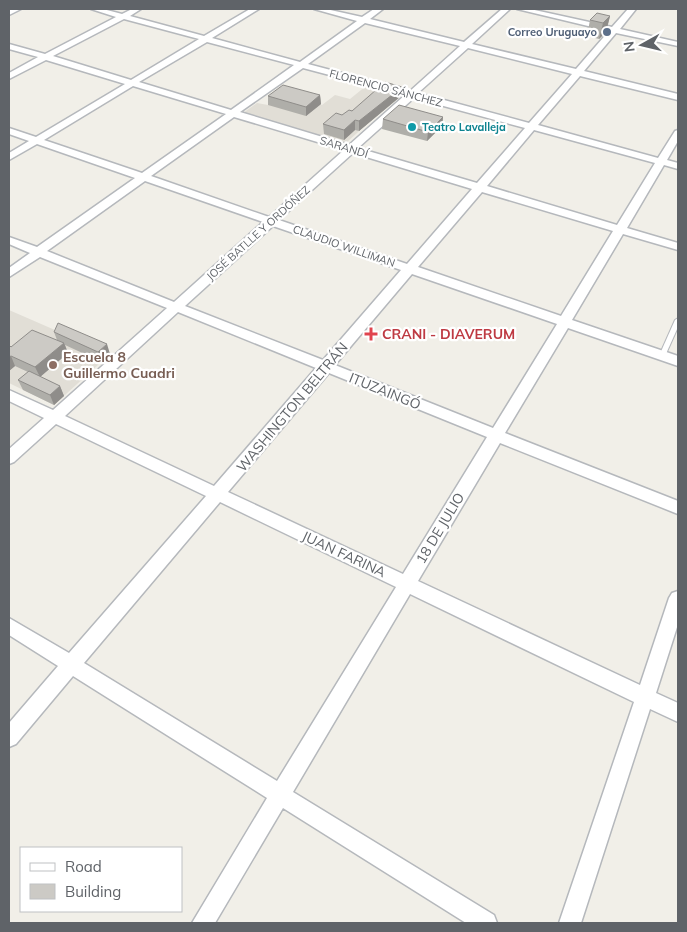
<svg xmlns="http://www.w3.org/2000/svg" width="687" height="932" font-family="Mulish,sans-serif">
<rect width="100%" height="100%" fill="#f1efe8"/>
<path fill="#e1ded6" d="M366 86 401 97 395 99 347 142 340 143 243 113 257 103 268 105 284 94 322 105 335 95 350 99Z
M9 310 110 354 54 405 9 383Z"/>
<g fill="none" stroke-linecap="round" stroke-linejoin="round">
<g stroke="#b5b8bc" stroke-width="2">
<path id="service" d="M678 318V327L665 356 664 358H660L659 356 675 320Z"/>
</g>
<g stroke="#b5b8bc" stroke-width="3">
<path id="minor" d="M11 9H21L9 15V10Z
M91 9H103L122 14 132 9H141L130 16 204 36 250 9H259L212 38 300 62 357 21 314 9H326L362 17 374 9H383L370 19 464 42 502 9H510L472 44 576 69 609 31 517 9H530L612 27 628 9H636L620 29 678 42V46L616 33 584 71 678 94V100L580 76 538 125 658 158 675 131 678 130V141L667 160 678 163V169L664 165 627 228 678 243V250L623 234 572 320 678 356V366L568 328 505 433 678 501V514L500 443 418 581 640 685 669 598 672 593 678 591V624L656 693 678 703V722L650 709 581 923H559L634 702 410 594 293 792 494 915 497 923H466L283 808 215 923H192L267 798 73 676 16 744 9 747V723L58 666 9 635V618L69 653 206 496 56 424 14 462 9 464V449L44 418 9 401V390L53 410 167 308 40 257 9 277V268L30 253 9 244V237L37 247 135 178 37 144 9 160V153L29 141 9 134V128L36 137 125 84 46 60 9 79V73L38 57 9 49V44L45 54 116 17ZM124 19 199 39 131 80 53 56ZM365 23 460 46 410 91 308 64ZM207 42 294 65 231 110 139 82ZM468 48 572 74 529 123 418 93ZM303 68 405 95 349 145 240 112ZM133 86 226 114 142 173 44 140ZM414 98 525 128 477 183 358 148ZM234 117 344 150 269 217 151 176ZM534 130 655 163 617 225 487 186ZM353 153 472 189 407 264 279 220ZM145 181 263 222 174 302 47 251ZM482 192 613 231 561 316 418 267ZM273 226 401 270 323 360 185 306ZM412 274 557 324 493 428 335 365ZM178 312 316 368 214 486 65 416ZM329 373 487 437 403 574 228 492ZM220 502 396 587 277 781 84 663Z"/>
</g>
<use href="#service" fill="#fff" fill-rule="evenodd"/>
<use href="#minor" fill="#fff" fill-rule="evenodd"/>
</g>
<path fill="#afaea9" d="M610 16 606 32 599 39 587 36 590 20Z
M402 87 401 96 359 131 355 130 344 140 324 134 323 124Z
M320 95 321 104 306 116 268 105V96Z
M443 117 442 126 427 141 382 129 383 119Z
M54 332 110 354 102 362 65 345 68 353 40 377 60 386 64 396 54 405 23 390 18 380 28 372 15 366 9 371 11 347 57 340Z"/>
<path fill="#8f8d8a" d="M610 16 606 32 599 39 603 23Z
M402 87 401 96 359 131V121Z
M320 95 321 104 306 116V107Z
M443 117 442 126 427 141 428 132Z
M355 120V130L344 140V130Z
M64 343 68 353 40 377 35 367Z
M107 344 110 354 102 362 98 352Z
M11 356 15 366 9 371V357Z
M60 386 64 396 54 405 50 395Z"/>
<path fill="#cccac5" stroke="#8f8d8a" d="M597 13 610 16 603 23 590 20Z
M385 82 402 87 359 121 355 120 344 130 323 124 336 113 342 115 349 110 352 111Z
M283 85 320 95 306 107 268 96Z
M399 105 443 117 428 132 383 119Z
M58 323 107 344 98 352 54 332Z
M32 330 64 343 35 367 11 356 9 357V345L11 347Z
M29 371 60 386 50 395 18 380Z"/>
<circle fill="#5c6f8a" stroke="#fff" stroke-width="2" cx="607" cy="32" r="5"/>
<circle fill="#0f9aa8" stroke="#fff" stroke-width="2" cx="412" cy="127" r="5"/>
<path fill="#e0444e" stroke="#fff" stroke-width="2" d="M368.5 326.5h5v5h5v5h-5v5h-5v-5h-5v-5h5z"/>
<circle fill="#8d6e63" stroke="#fff" stroke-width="2" cx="53" cy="365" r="5"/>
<g text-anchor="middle" stroke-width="4.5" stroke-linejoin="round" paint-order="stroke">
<g font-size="11" font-weight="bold" fill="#4e5e75" stroke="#fff" text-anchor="end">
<text x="597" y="36">Correo Uruguayo</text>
</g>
<g font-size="11" fill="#5f6368" stroke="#fff">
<text transform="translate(386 88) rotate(15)" y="4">FLORENCIO SÁNCHEZ</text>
<text transform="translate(344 147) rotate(17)" y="4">SARANDÍ</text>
<text transform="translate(258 233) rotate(-42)" y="4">JOSÉ BATLLE Y ORDÓÑEZ</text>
<text transform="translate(344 246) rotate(19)" y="4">CLAUDIO WILLIMAN</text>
</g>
<g font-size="11" font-weight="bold" fill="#0d838f" stroke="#fff" text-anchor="start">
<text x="422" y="131">Teatro Lavalleja</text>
</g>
<g font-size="14" font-weight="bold" fill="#be3a42" stroke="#fff" text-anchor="start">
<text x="382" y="339">CRANI - DIAVERUM</text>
</g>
<g font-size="14" font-weight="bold" fill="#785e54" stroke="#fff" text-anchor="start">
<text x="63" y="362">Escuela 8<tspan x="63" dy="16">Guillermo Cuadri</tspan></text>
</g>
<g font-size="14" fill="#5f6368" stroke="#fff">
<text transform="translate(385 391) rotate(22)" y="5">ITUZAINGÓ</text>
<text transform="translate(292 407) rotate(-50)" y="5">WASHINGTON BELTRÁN</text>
<text transform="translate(440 528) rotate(-59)" y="5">18 DE JULIO</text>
<text transform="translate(344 554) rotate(25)" y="5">JUAN FARINA</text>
</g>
</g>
<rect width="687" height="932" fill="none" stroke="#5f6368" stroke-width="20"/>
<rect x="20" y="847" width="162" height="65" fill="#ffffff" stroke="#bfc1c3"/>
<rect x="30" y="863" width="25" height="8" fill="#ffffff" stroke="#bfc1c3"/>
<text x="65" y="872" font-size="15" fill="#5f6368">Road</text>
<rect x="30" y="884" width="25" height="15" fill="#cccac5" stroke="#bfc1c3"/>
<text x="65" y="897" font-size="15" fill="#5f6368">Building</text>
<g transform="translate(642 45) rotate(262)" stroke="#ffffff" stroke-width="4" paint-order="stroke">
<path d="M0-4L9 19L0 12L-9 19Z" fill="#5f6368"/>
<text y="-8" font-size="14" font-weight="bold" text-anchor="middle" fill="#5f6368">N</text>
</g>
</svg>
